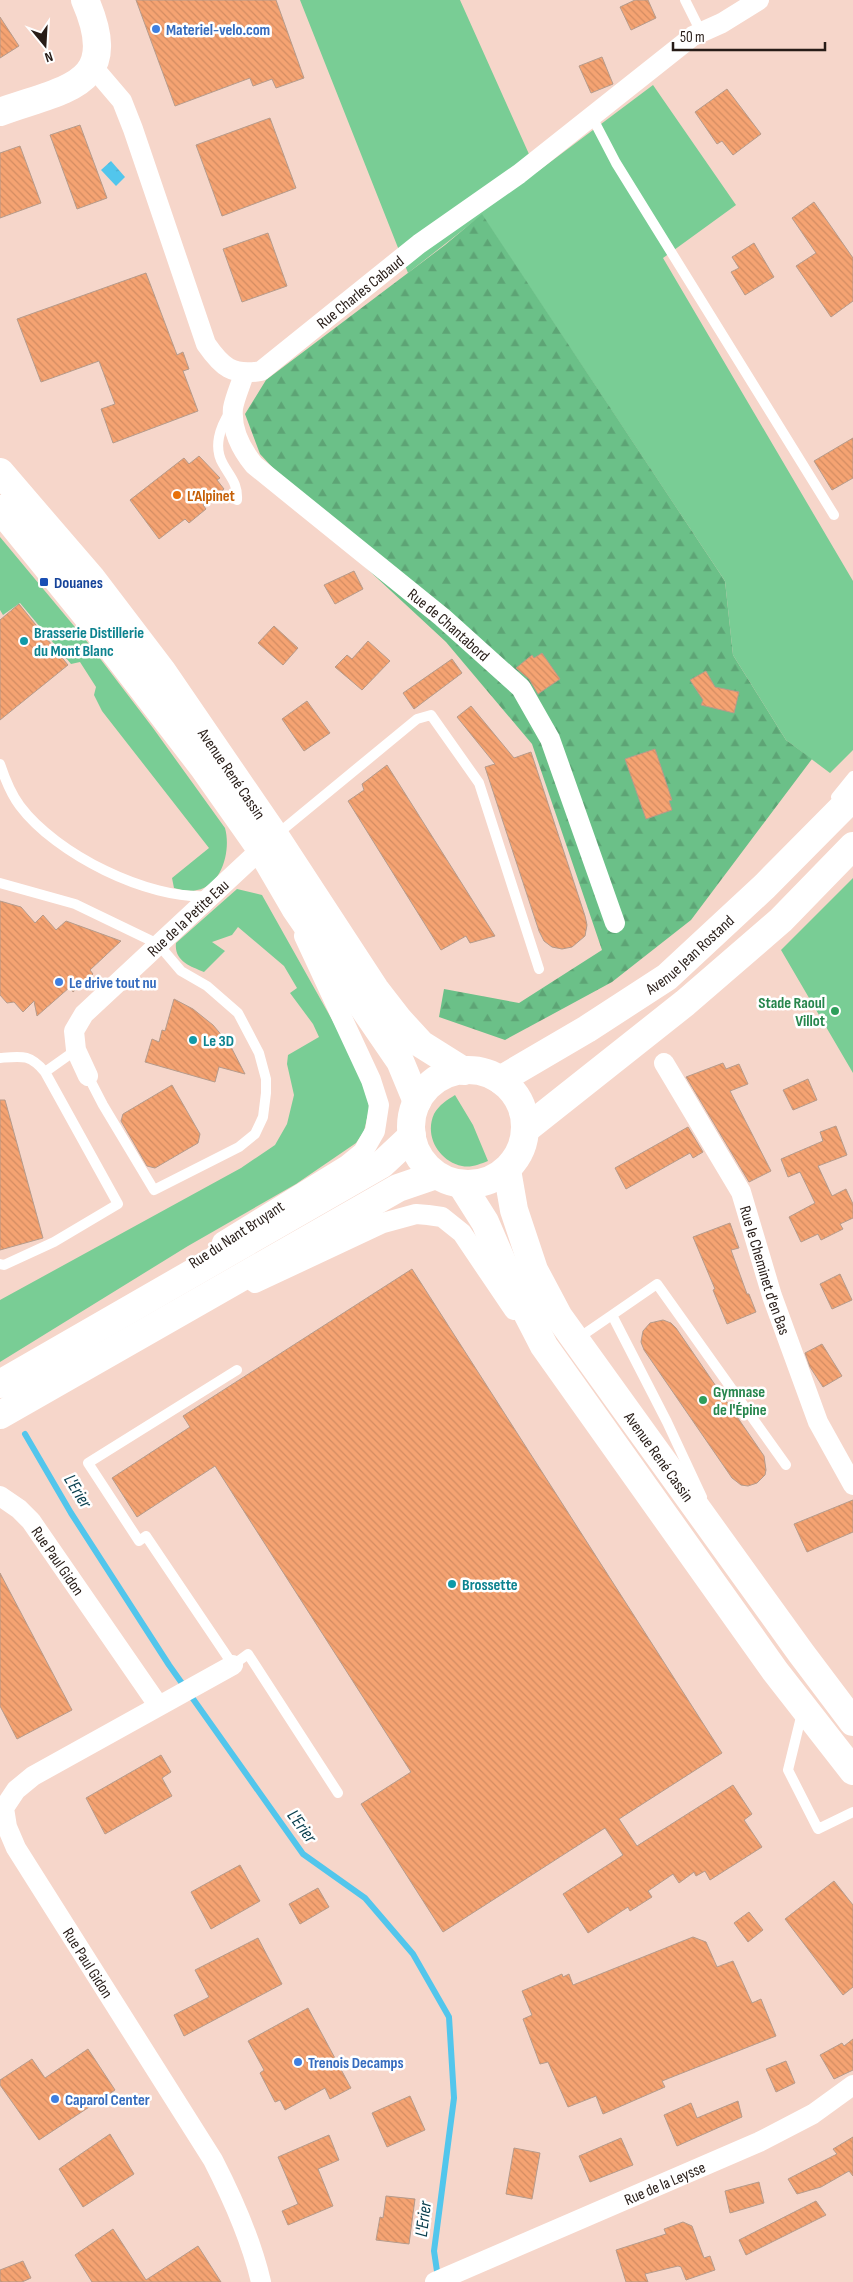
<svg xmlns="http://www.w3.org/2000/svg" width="853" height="2282" font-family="'Sofia Sans Condensed',sans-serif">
<defs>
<pattern id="forest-firs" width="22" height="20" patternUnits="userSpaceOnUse" patternTransform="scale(1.25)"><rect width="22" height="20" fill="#6bc088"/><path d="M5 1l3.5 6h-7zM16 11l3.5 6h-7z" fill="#5da475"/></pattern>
<pattern id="water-ripples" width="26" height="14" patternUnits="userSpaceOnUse" patternTransform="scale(1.25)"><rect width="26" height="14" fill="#52c6ec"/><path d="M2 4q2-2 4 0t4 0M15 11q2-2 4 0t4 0" fill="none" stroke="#48aaca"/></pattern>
<pattern id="building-back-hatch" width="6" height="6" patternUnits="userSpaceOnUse" patternTransform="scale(1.25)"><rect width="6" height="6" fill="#f5a372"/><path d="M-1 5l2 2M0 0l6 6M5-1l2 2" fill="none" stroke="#d28c62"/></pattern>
</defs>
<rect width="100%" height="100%" fill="#f6d6ca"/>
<path fill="#79cd95" d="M300 0H460L537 172 653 85 736 205 663 258 853 581V750L830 773 786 740 733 655 725 581 482 215 408 273Z
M0 537 89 644 153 728 225 828C231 849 223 885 197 890 189 892 182 890 174 888L172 878 209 848 102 711 94 695 96 687 80 662 71 664 20 603 3 615 0 610Z
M853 878V1073L781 950Z
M237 889 262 895 344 1041 368 1092 369 1110 364 1131 356 1143 296 1184 188 1246 0 1362V1300L241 1168 275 1145 287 1124 294 1095 287 1064 288 1055 319 1037 313 1024 290 993 297 988 284 966 238 927 232 935 212 942 225 951 204 972C190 966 174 961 176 943Z
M455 1095 473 1125 488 1161C480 1164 471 1168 462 1166 439 1161 424 1136 434 1114 439 1105 447 1100 455 1095Z"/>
<path fill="url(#forest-firs)" d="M482 214 725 581 733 655 786 740 812 759 691 920 612 982 505 1040 439 1017 444 989 519 1003 602 950 532 744 446 642 363 565 260 454 245 414 266 380 445 245Z"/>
<path fill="url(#water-ripples)" d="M111 161 125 177 116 186 101 170Z"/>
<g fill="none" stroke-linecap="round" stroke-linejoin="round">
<path stroke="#52c6ec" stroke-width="6" d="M25 1434 71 1513 169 1665 303 1854 365 1898 413 1954 449 2017 454 2098 434 2251 438 2278"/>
</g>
<path fill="url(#building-back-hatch)" stroke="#b69b8b" d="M136 0H276L304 78 276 88 272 79 253 86 250 78 175 106Z
M635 0H648L656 18 631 30 620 7Z
M0 17 19 46 0 58Z
M602 57 613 84 591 93 579 66Z
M727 89 761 134 733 155 722 141 717 144 695 112Z
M270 118 296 188 222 216 196 145Z
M80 125 107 198 77 209 50 135Z
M20 146 41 203 0 218V153Z
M814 202 853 258V301L831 317 796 266 816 253 792 218Z
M268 233 287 286 242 302 223 249Z
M754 243 774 277 745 295 731 272 739 268 732 257Z
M146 273 177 355 183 352 189 369 183 371 198 411 113 443 101 409 115 404 99 361 41 382 17 319Z
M853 438V478L832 490 814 461Z
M199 456 220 478 217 480 224 489 203 505 206 509 189 523 185 519 159 539 130 500 184 458 189 464Z
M354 571 363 589 335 604 324 585Z
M19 604 68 665 0 720V620Z
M274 626 298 648 283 665 258 643Z
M368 641 390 661 362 690 335 667 347 655 352 659Z
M542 653 560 679 538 694 529 679 516 668 532 655 534 658Z
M452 659 462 673 414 709 403 693Z
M706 671 715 687 739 692 734 713 701 705 703 700 690 680Z
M307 701 330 733 304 751 282 719Z
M471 706 514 758 531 752 585 916 587 925 585 936 572 947 562 949 552 947 544 941 539 931 485 767 495 764 457 717Z
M655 749 672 800 669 801 672 810 646 819 625 759Z
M387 765 495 936 470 943 466 936 441 950 348 801 364 790 362 784Z
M0 901 21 907 35 923 43 915 56 930 66 921 121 941 90 970 93 974 73 992 70 987 37 1016 34 1001 23 1012 14 1002 7 1003 0 995Z
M174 999 193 1009 213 1025 230 1045 245 1074 219 1067 215 1082 145 1062 152 1039 159 1042 162 1030 165 1031Z
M723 1063 726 1069 739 1064 748 1084 730 1091 771 1171 749 1182 686 1077Z
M808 1079 817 1100 793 1110 783 1090Z
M172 1085 200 1134 198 1143 155 1168 147 1166 121 1121 123 1114Z
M0 1100H5L43 1238 0 1250Z
M836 1126 847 1155 818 1166 832 1196 846 1189 853 1204V1218L840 1224 843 1229 821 1240 818 1234 801 1242 789 1217 815 1203 800 1172 788 1177 781 1159 823 1141 820 1132Z
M688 1127 703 1152 693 1158 690 1153 626 1189 615 1168Z
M730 1223 739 1248 731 1250 747 1294H749L756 1312 727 1324 713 1290 715 1289 693 1237Z
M412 1269 722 1753 619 1819 637 1846 733 1785 752 1814 744 1820 762 1847 710 1880 705 1871 696 1876 694 1872 679 1883 673 1874 648 1891 652 1897 630 1911 628 1907 588 1933 563 1894 623 1855 605 1828 443 1932 361 1804 411 1772 215 1466 137 1517 112 1478 190 1427 183 1416Z
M840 1274 852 1300 832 1309 820 1284Z
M663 1320 671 1323 676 1328 764 1456 766 1470 765 1475 757 1483 748 1486 741 1485 732 1478 644 1350 641 1342 643 1331 650 1323Z
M822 1344 842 1376 823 1387 810 1367 805 1353Z
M853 1500V1532L807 1552 794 1524Z
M0 1573 72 1710 17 1739 0 1706Z
M161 1755 171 1772 162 1778 172 1796 105 1834 86 1798Z
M240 1865 260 1901 211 1929 191 1892Z
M834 1881 853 1905V1987L843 1995 785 1919Z
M318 1888 329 1907 300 1924 289 1904Z
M749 1912 763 1930 748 1942 734 1923Z
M693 1937 706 1942 717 1967 733 1961 752 2003 761 1999 776 2036 662 2081 665 2087 603 2114 596 2096 568 2107 548 2062 540 2064 523 2019 532 2015 522 1991 562 1974 563 1977 569 1974 573 1985Z
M258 1938 282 1984 184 2036 174 2015 209 1997 195 1970Z
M308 2008 351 2088 330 2099 325 2088 285 2110 280 2100 275 2102 260 2073 264 2070 248 2041Z
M853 2039V2070L834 2079 820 2055 842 2043 844 2046Z
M88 2049 115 2090 39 2140 0 2085V2080L32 2059 45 2078Z
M786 2061 795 2083 776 2092 766 2069Z
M410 2096 425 2130 387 2147 372 2113Z
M738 2101 742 2117 677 2146 664 2115 691 2103 697 2118Z
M110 2134 134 2174 83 2207 59 2169Z
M329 2135 339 2160 318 2169 333 2206 288 2225 282 2211 298 2204 278 2157Z
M853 2137V2176L849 2171 821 2187 797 2194 788 2179 837 2154 833 2149Z
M621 2138 633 2165 590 2182 579 2156Z
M514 2148 540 2153 532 2199 506 2194Z
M759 2182 764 2203 730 2213 725 2191Z
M386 2196 415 2199 409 2244 376 2240 380 2217 383 2218Z
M816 2201 826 2215 746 2255 739 2240Z
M683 2222 692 2226 704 2258 710 2256 715 2270 686 2280 681 2267 678 2266 645 2274 648 2282H626L616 2250 666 2234 664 2229Z
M113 2229 146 2280 198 2246 221 2282H92L75 2255Z
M23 2261 31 2278 22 2282H0V2270Z"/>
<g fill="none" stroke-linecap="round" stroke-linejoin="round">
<path stroke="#fff" stroke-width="10" d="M685 0 701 32
M592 117 616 163 834 515
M230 412C220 427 213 447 223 464 230 477 238 483 237 500
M0 764C5 779 11 794 20 806 56 854 148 900 208 896
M836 797 853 776
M275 836 417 719 431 715 479 783 539 969
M0 883 75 904 158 944 181 971 207 986 238 1013 259 1053 266 1079V1093L263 1117 255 1134 239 1147 154 1190 103 1105 88 1076
M0 1058C22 1056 30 1054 45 1072L118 1204 54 1242 4 1265 0 1264
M45 1072 76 1050
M612 1315 657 1284 786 1465
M577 1339 612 1315 667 1422 702 1497
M237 1370 88 1463 139 1541 146 1536 233 1665 248 1654 338 1793
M802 1713 788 1770 818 1829 853 1812"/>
<g stroke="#fff" stroke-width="20">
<path id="s1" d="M93 67 122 101 133 129 206 344C222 367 232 376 261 371L419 244 519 174 693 36 722 23 759 0"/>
<path id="s2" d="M244 374C241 384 235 397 233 408 231 429 241 449 254 465L442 617 521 688 550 739 615 923"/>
<path id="s3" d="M664 1063 741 1192 772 1296 818 1422 853 1485"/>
<path id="s4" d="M88 1076 76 1050 74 1031 84 1014 271 840"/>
<path d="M222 1242 347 1165 363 1152 375 1131 379 1105 371 1080 304 936"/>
<path d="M255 1283 383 1223 416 1214 428 1215 442 1217 462 1233 514 1310"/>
<path id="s5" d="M0 1496 19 1509 31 1521 158 1705"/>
<path id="s6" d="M233 1665 33 1776 16 1790 4 1808 7 1827 16 1848 213 2160C233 2199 251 2239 261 2282"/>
<path id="s7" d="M435 2282 759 2142 813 2114 853 2085"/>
</g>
<g stroke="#fff" stroke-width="28">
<path d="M0 112C65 88 123 87 85 0"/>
<path id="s8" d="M0 472 92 579 162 671 275 836 375 989 399 1020 421 1044 464 1071"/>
<path d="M0 509 86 615 203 767 260 848 295 908 400 1061 417 1102"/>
<circle cx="468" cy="1127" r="57"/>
<path id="s9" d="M500 1080 587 1029 667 977 765 886 853 797"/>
<path d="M526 1129 685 1003 781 920 853 846"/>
<path id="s10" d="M507 1170 514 1210 534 1270 559 1317 801 1653 853 1722"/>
<path d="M461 1184 485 1222 510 1280 544 1346 775 1671 853 1771"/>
<path d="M0 1384 382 1164 412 1136"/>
<path d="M0 1415 398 1188 436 1175"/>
</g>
</g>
<g fill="#3f7fe0" stroke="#fff" stroke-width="2">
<circle cx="156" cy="29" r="5"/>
<circle cx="59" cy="982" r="5"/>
<circle cx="298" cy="2062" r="5"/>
<circle cx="55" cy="2099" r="5"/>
</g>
<circle fill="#e8710a" stroke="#fff" stroke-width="2" cx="177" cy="495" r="5"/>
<rect fill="#1a4fb4" stroke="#fff" stroke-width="2" x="39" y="577" width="10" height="10" rx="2.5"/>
<g fill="#0f9aa8" stroke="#fff" stroke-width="2">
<circle cx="24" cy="641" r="5"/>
<circle cx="193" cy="1040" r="5"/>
<circle cx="452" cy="1584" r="5"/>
</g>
<g fill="#2e9e5b" stroke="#fff" stroke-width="2">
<circle cx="835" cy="1011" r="5"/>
<circle cx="703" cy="1400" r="5"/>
</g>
<g text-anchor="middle" stroke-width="5" stroke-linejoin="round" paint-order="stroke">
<g font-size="16" font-weight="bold" fill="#366cbe" stroke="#fff" text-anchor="start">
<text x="166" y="35">Materiel-velo.com</text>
<text x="69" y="988">Le drive tout nu</text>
<text x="308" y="2068">Trenois Decamps</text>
<text x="65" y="2105">Caparol Center</text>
</g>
<g font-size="16" fill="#271c17" stroke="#fff">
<text dy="6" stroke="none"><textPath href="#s1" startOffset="495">Rue Charles Cabaud</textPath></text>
<text dy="6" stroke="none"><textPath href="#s2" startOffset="350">Rue de Chantabord</textPath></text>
<text dy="6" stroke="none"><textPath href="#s8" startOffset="381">Avenue René Cassin</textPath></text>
<text dy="6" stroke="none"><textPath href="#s4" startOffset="209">Rue de la Petite Eau</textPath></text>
<text dy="6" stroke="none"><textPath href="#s9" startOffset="228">Avenue Jean Rostand</textPath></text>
<text transform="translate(236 1234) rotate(-33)" y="6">Rue du Nant Bruyant</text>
<text dy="6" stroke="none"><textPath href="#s3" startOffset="232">Rue le Cheminet d'en Bas</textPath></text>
<text dy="6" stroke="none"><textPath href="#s10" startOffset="329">Avenue René Cassin</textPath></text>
<text dy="6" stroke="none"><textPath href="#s5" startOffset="88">Rue Paul Gidon</textPath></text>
<text dy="6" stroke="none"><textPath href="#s6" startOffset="450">Rue Paul Gidon</textPath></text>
<text dy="6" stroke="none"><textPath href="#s7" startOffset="250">Rue de la Leysse</textPath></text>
</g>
<g font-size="16" font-weight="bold" fill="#c56008" stroke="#fff" text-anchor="start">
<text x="187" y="501">L’Alpinet</text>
</g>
<g font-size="16" font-weight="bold" fill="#164399" stroke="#fff" text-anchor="start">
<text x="54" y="588">Douanes</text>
</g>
<g font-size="16" font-weight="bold" fill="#0d838f" stroke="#fff" text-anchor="start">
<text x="34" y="638">Brasserie Distillerie<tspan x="34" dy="18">du Mont Blanc</tspan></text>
<text x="203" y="1046">Le 3D</text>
<text x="462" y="1590">Brossette</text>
</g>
<g font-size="16" font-weight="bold" fill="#27864d" stroke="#fff" text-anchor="end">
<text x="825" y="1008">Stade Raoul<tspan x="825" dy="18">Villot</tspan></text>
<text x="713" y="1397" text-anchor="start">Gymnase<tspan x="713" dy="18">de l'Épine</tspan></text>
</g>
<g font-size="18" font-style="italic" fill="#0b404f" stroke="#fff">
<text transform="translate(78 1491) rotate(58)" y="6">L'Erier</text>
<text transform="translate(302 1826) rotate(53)" y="6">L'Erier</text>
<text transform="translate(423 2219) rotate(-83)" y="6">L'Erier</text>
</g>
</g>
<g transform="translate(45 45) rotate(162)" stroke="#ffffff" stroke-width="4" paint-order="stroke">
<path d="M0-4L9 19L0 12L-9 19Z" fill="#271c17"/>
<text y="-8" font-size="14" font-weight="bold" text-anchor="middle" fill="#271c17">N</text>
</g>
<path d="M673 42v8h152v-8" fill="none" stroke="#271c17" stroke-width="2.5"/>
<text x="680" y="42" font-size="15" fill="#271c17" stroke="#ffffff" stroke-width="4" paint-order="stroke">50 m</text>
</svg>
